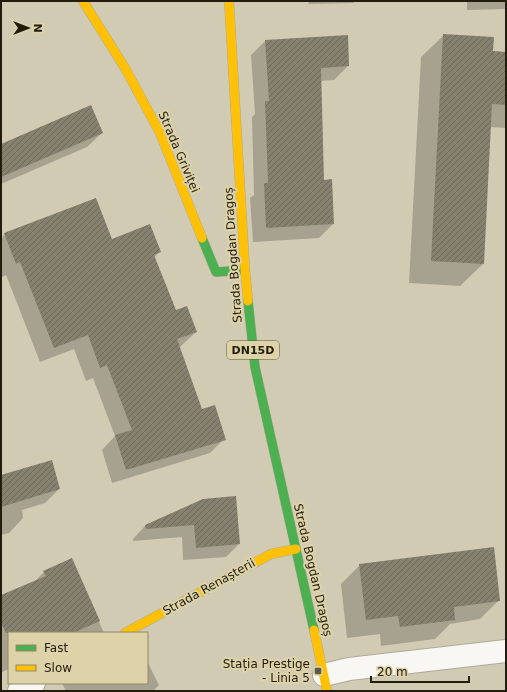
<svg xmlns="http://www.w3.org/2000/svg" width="507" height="692" font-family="'DejaVu Sans',sans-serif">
<defs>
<pattern id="building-hatch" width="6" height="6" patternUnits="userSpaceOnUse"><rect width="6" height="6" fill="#86816f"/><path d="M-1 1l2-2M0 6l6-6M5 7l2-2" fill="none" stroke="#6d695a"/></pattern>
</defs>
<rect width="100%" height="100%" fill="#d1cbb4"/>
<path fill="#0003" d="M308 1H355L353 3 309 4Z
M467 1H506V9L467 10Z
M444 35 492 52 506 53V128L490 127 483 264 460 286 409 283 421 57Z
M265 41 348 66 334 80 320 81 323 181 333 224 319 238 253 242 250 198 254 195 252 117 255 114 251 55Z
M102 133 87 147 1 184V145Z
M5 234 112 240 159 252 154 258 175 312 196 332 181 346 179 347 201 410 224 439 210 453 112 483 102 450 115 436 93 378 86 381 74 349 40 362 6 275 2 277 1 276V238Z
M1 476 59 489 45 503 22 510 23 518 9 533 1 535Z
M203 500 239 544 226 557 183 560 182 537 133 541V539L145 526Z
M71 559 104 633H9V669L2 672 1 596 33 583 44 572Z
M360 565 499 600 480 619 450 624 435 639 381 646 380 634 347 638 341 584Z
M147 661 159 685 153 691H66L62 683H147Z"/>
<path fill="url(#building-hatch)" d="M443 34 494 37 493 51 506 52V105L492 104 484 264 431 261Z
M348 35 349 66 321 68 324 180 332 179 334 224 266 228 264 183H268L265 101H269L265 40Z
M91 105 103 133 1 177V144Z
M96 198 112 239 150 224 161 252 154 255 176 310 187 306 197 332 177 339 202 409 215 405 226 440 126 470 115 435 132 430 107 365 100 368 88 335 54 348 20 262 16 264 4 233Z
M52 460 60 489 1 507V475Z
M236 496 240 544 196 548 194 525 146 529 145 525 203 499Z
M494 547 500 601 454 607 455 620 400 627 398 616 366 620 359 564Z
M72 558 100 621 73 633H6L1 622V595L46 576 43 571Z"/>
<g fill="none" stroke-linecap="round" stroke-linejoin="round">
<g stroke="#aea997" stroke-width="24">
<path id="street" d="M324 675 349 669 506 651
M19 691 34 683"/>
</g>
<g stroke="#aea997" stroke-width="10">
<path id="fast" d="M202 238 216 272 245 270
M248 301 255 367 314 630"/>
</g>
<g stroke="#aea997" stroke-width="10">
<path id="slow" d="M83 1 125 68 160 133 202 238
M229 1 245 270 248 301
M314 630 327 691
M125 633 271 554 296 549"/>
</g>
<use href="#street" stroke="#f8f7f4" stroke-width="22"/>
<use href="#fast" stroke="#4caf50" stroke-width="9"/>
<use href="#slow" stroke="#ffc107" stroke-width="9"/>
</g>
<rect fill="#5f5947" stroke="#ddd2a8" stroke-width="1.5" x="314" y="667" width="8" height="8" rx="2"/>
<g text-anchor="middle" stroke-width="4" stroke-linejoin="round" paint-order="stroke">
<rect fill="#ddd2a8" stroke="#59533c" stroke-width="1" x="227" y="341" width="52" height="18" rx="3"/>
<g font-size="11" font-weight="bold" fill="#211c0d">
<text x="253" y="354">DN15D</text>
</g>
<g font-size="12" fill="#211c0d" stroke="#ddd2a8">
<text transform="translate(179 152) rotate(67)" y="4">Strada Griviței</text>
<text transform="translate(233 255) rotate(-94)" y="4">Strada Bogdan Dragoș</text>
<text transform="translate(313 570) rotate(77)" y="4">Strada Bogdan Dragoș</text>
<text transform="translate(209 587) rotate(-29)" y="4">Strada Renașterii</text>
</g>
<g font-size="12" fill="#211c0d" stroke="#ddd2a8" text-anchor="end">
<text x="310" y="668">Stația Prestige<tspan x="310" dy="14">- Linia 5</tspan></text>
</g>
</g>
<rect width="507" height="692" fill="none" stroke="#211c0d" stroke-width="4"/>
<rect x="8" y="632" width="140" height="52" fill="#ddd2a8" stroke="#92896a"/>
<rect x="16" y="645" width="20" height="6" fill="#4caf50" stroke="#92896a"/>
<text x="44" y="652" font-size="12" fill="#211c0d">Fast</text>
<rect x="16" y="665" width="20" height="6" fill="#ffc107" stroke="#92896a"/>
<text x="44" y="672" font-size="12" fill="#211c0d">Slow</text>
<g transform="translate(28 28) rotate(90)" stroke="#ddd2a8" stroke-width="3" paint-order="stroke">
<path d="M0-3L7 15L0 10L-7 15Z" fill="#211c0d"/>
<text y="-6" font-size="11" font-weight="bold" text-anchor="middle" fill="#211c0d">N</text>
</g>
<path d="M371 676v6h98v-6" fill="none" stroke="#211c0d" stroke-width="2"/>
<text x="377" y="676" font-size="12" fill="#211c0d" stroke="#ddd2a8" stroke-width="3" paint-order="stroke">20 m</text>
</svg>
